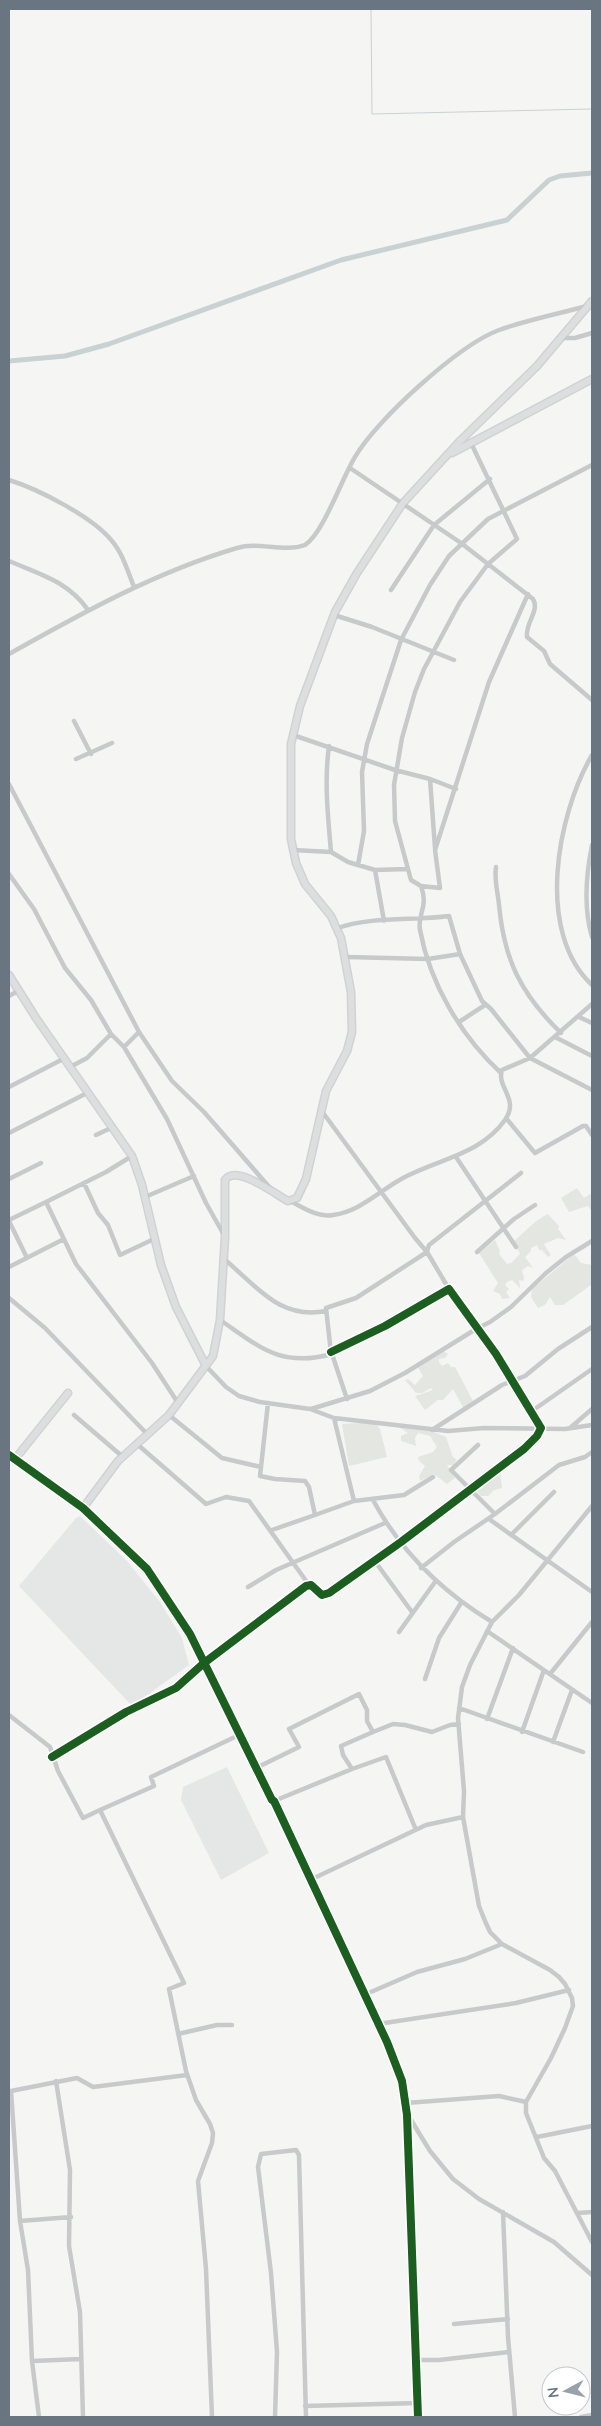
<svg xmlns="http://www.w3.org/2000/svg" width="601" height="2426" font-family="Lato,sans-serif">
<rect width="100%" height="100%" fill="#f5f5f4"/>
<path fill="#e5e7e7" d="M80 1516 127 1561 160 1602 182 1638 189 1665 132 1706 19 1586 76 1518Z
M227 1767 269 1853 221 1880 181 1800 183 1787Z"/>
<path fill="#e4e6e2" d="M577 1188 584 1198 592 1193V1212L588 1206 569 1212 561 1198Z
M548 1214 559 1226 558 1229 566 1240 558 1238 544 1244 551 1255 548 1257 542 1250H539L537 1245 531 1248V1251L525 1257 533 1268 528 1266 522 1270 524 1278 523 1281 519 1280 520 1288 512 1280 507 1282 505 1285 509 1289 506 1292 510 1298 502 1299 500 1294 493 1291 498 1283 479 1253 495 1240 500 1251 499 1254 507 1264 511 1263 520 1254 514 1241C525 1232 536 1219 548 1214Z
M573 1255 576 1256 581 1263 592 1265 591 1285 563 1305H555L550 1297 545 1305 538 1308 531 1297 532 1289Z
M443 1351 448 1354 445 1358 439 1359V1362L442 1366 448 1363 451 1367H455L473 1401 464 1409 453 1389 443 1400H438L425 1410 415 1396 433 1390 431 1388 422 1393H416L405 1380 408 1379 415 1385 423 1376 417 1366Z
M360 1423 376 1424 380 1429 387 1457 349 1466 342 1424Z
M401 1426 429 1430 446 1437 453 1457 457 1460 453 1465H447L455 1478 447 1484 434 1474 420 1481 419 1476 425 1466 419 1461 418 1457 433 1452 437 1447 430 1436 418 1433 415 1438 416 1446 401 1441V1436L408 1433 400 1428Z
M500 1471 502 1488 494 1490 488 1496H481L476 1490Z"/>
<g fill="none" stroke-linecap="round" stroke-linejoin="round">
<path stroke="#cad1d3" stroke-width="1" d="M371 9 372 114 592 109"/>
<path stroke="#cad1d3" stroke-width="5" d="M9 361 65 356 109 344 341 260 507 220 549 180 560 176 592 173"/>
<g stroke="#d1d2d2" stroke-width="9">
<path id="secondary" d="M452 453 592 379
M9 975 36 1018 132 1156 142 1185 161 1265 176 1307 206 1366
M9 1455 83 1508 147 1569 190 1634 272 1800 274 1801 387 2042 402 2081 407 2115 418 2417
M15 1459 68 1393
M83 1508 118 1461 169 1415 213 1356 220 1320 225 1237V1180C236 1164 275 1194 288 1201L297 1198 306 1179 326 1091 347 1051 352 1032 351 992 341 938 331 916 305 884 296 863 291 839V744L300 706 335 612 357 573 403 503 459 442 537 366 592 301"/>
</g>
<path stroke="#c8c9ca" stroke-width="4.5" d="M559 338H575L592 333
M471 443 517 539 488 564 460 602 424 669 415 692 402 738 394 785 395 821 411 880 421 886 440 888 435 850 489 682 528 594
M350 468 461 543 533 599C540 611 525 623 527 637L544 651 550 664 592 700
M9 480C38 489 93 517 112 541 123 554 128 572 134 587
M9 561C39 574 68 581 88 610
M391 590 434 525 490 479
M334 615 372 627 454 660
M9 654C82 613 156 572 237 548 259 541 283 553 305 545 323 534 342 478 355 457 376 420 459 345 499 330 527 320 558 314 587 306
M74 721 91 754
M293 735 395 770 430 779 435 848
M329 746C324 782 328 816 331 852
M592 755C557 815 535 932 592 985
M76 759 112 743
M430 779 456 789
M9 784 139 1032 172 1081 204 1112 271 1189
M592 845C586 875 583 907 592 937
M293 850 331 852 348 862 375 870 407 869
M358 865 364 831 362 772 367 744 401 640 430 585 449 556 488 519 592 465
M496 867C494 881 498 892 499 905 504 960 521 994 561 1033
M375 870 384 921
M9 874 34 909 65 968 91 1000 111 1034 124 1047 167 1119 206 1203 224 1235
M421 886C429 908 417 913 420 930 430 984 461 1036 501 1073
M338 928C372 916 413 921 449 916L460 954 428 959 346 957
M460 954 482 1001 491 1009 530 1058 592 1090
M9 996 18 991
M579 1017 592 1023
M459 1022 485 1005
M555 1037 592 1056
M124 1047 139 1032
M72 1066 87 1058 111 1034
M9 1087 65 1058
M321 1110 415 1238 427 1252 449 1289
M506 1118 535 1153 583 1126H586L592 1135
M9 1133 89 1092
M96 1135 113 1127
M132 1156 106 1172 46 1202 76 1264 152 1363 178 1403
M456 1157 516 1247
M9 1179 41 1163
M84 1183 98 1213 108 1225 120 1255 154 1239
M145 1197 194 1176
M290 1201C304 1208 318 1218 333 1215 361 1211 379 1191 403 1178 438 1159 480 1155 505 1120 520 1099 496 1087 502 1070L530 1058 592 1004
M9 1220 46 1202
M9 1221 27 1258
M477 1252 514 1219 535 1205
M224 1259C257 1286 279 1320 326 1311
M9 1267 64 1239
M9 1298 45 1328 148 1435
M220 1320C260 1347 280 1368 332 1354L347 1399
M331 1353 326 1308 356 1298 427 1252 429 1245 521 1173
M206 1366 226 1387 239 1396 260 1402 310 1409 334 1418 448 1431 484 1428 565 1429 592 1425
M311 1409 370 1391 405 1373 476 1329 490 1322 511 1307 546 1273 566 1257 592 1241
M532 1411 592 1369
M74 1415 123 1457
M169 1415 222 1458 261 1467 260 1476 275 1479 305 1481 309 1487 315 1515 354 1501 404 1495 433 1477
M334 1418 354 1501
M570 1428 592 1409
M432 1430 502 1385 525 1376 558 1349 592 1327
M137 1444 206 1504 226 1497 249 1501 309 1585
M261 1467 268 1403
M373 1500C401 1552 441 1591 492 1622
M592 1506 519 1595 492 1622 470 1665 462 1687 458 1718 464 1791 463 1817 479 1906 485 1921 490 1932 502 1944 550 1970 559 1977 565 1984 572 1998 573 2006 565 2028 551 2058 526 2102V2113L544 2158 555 2171 592 2242
M495 1514 559 1465 585 1457 592 1452
M489 1519 592 1592
M272 1530 315 1515
M511 1535 554 1492
M374 1560 412 1612
M421 1568 454 1542 495 1514 451 1470 478 1445
M248 1587 276 1570 385 1523
M487 1631 592 1703
M399 1632 435 1582
M550 1674 592 1622
M425 1679 439 1638 461 1603
M459 1708 583 1752
M9 1715 50 1747 58 1771 83 1818 100 1810 184 1983 169 1989 186 2071 196 2100 210 2124 213 2133 212 2143 198 2181 206 2269 212 2417
M487 1719 513 1648
M522 1732 544 1670
M553 1742 572 1690
M52 1757 126 1712 176 1688 204 1663 306 1586 311 1585 322 1595 329 1593 401 1542 524 1449 537 1436 541 1428 496 1354 449 1289 385 1326 331 1352
M256 1768 299 1747 289 1729 359 1694 367 1710V1721L373 1732 393 1724 405 1725 432 1732 450 1725 459 1724
M352 1769 343 1755 341 1746 373 1732
M274 1801 352 1769 386 1757 416 1830
M100 1810 154 1786 151 1777 239 1735
M310 1880 426 1825 463 1817
M364 1995 417 1972 465 1959 502 1944
M378 2024 516 2003 569 1990
M178 2034 217 2025H232
M56 2081 70 2170 69 2246 80 2312 83 2417
M406 2103 499 2096 526 2102
M408 2115 430 2151 453 2179 479 2199 554 2242 592 2275
M537 2137 592 2126
M503 2212 508 2337 515 2417
M578 2213 592 2212
M20 2221 71 2217
M454 2324 508 2319
M416 2360H439L509 2352
M32 2361 81 2359
M305 2406 418 2403
M39 2417 32 2361 28 2270 20 2221 11 2091 77 2078 93 2087 187 2075
M275 2417 277 2352 271 2273 258 2167 261 2154 296 2150 299 2155 306 2417
M581 2417 592 2415"/>
<use href="#secondary" stroke="#dddedf" stroke-width="6"/>
<g stroke="#fff" stroke-width="11">
<path id="cycleway" d="M9 1455 83 1508 147 1569 190 1634 272 1800 274 1801 387 2042 402 2081 407 2115 418 2417
M52 1757 126 1712 176 1688 204 1663 306 1586 311 1585 322 1595 329 1593 401 1542 524 1449 537 1436 541 1428 496 1354 449 1289 385 1326 331 1352"/>
</g>
<use href="#cycleway" stroke="#1b5e20" stroke-width="8"/>
</g>
<rect width="601" height="2426" fill="none" stroke="#697581" stroke-width="20"/>
<g transform="translate(566 2391) rotate(263)"><circle r="24" fill="#ffffff" stroke="#c3c8cd"/>
<path d="M0-4L9 19L0 12L-9 19Z" fill="#9aa2a9"/>
<text y="-8" font-size="14" font-weight="bold" text-anchor="middle" fill="#697581">N</text>
</g>
</svg>
